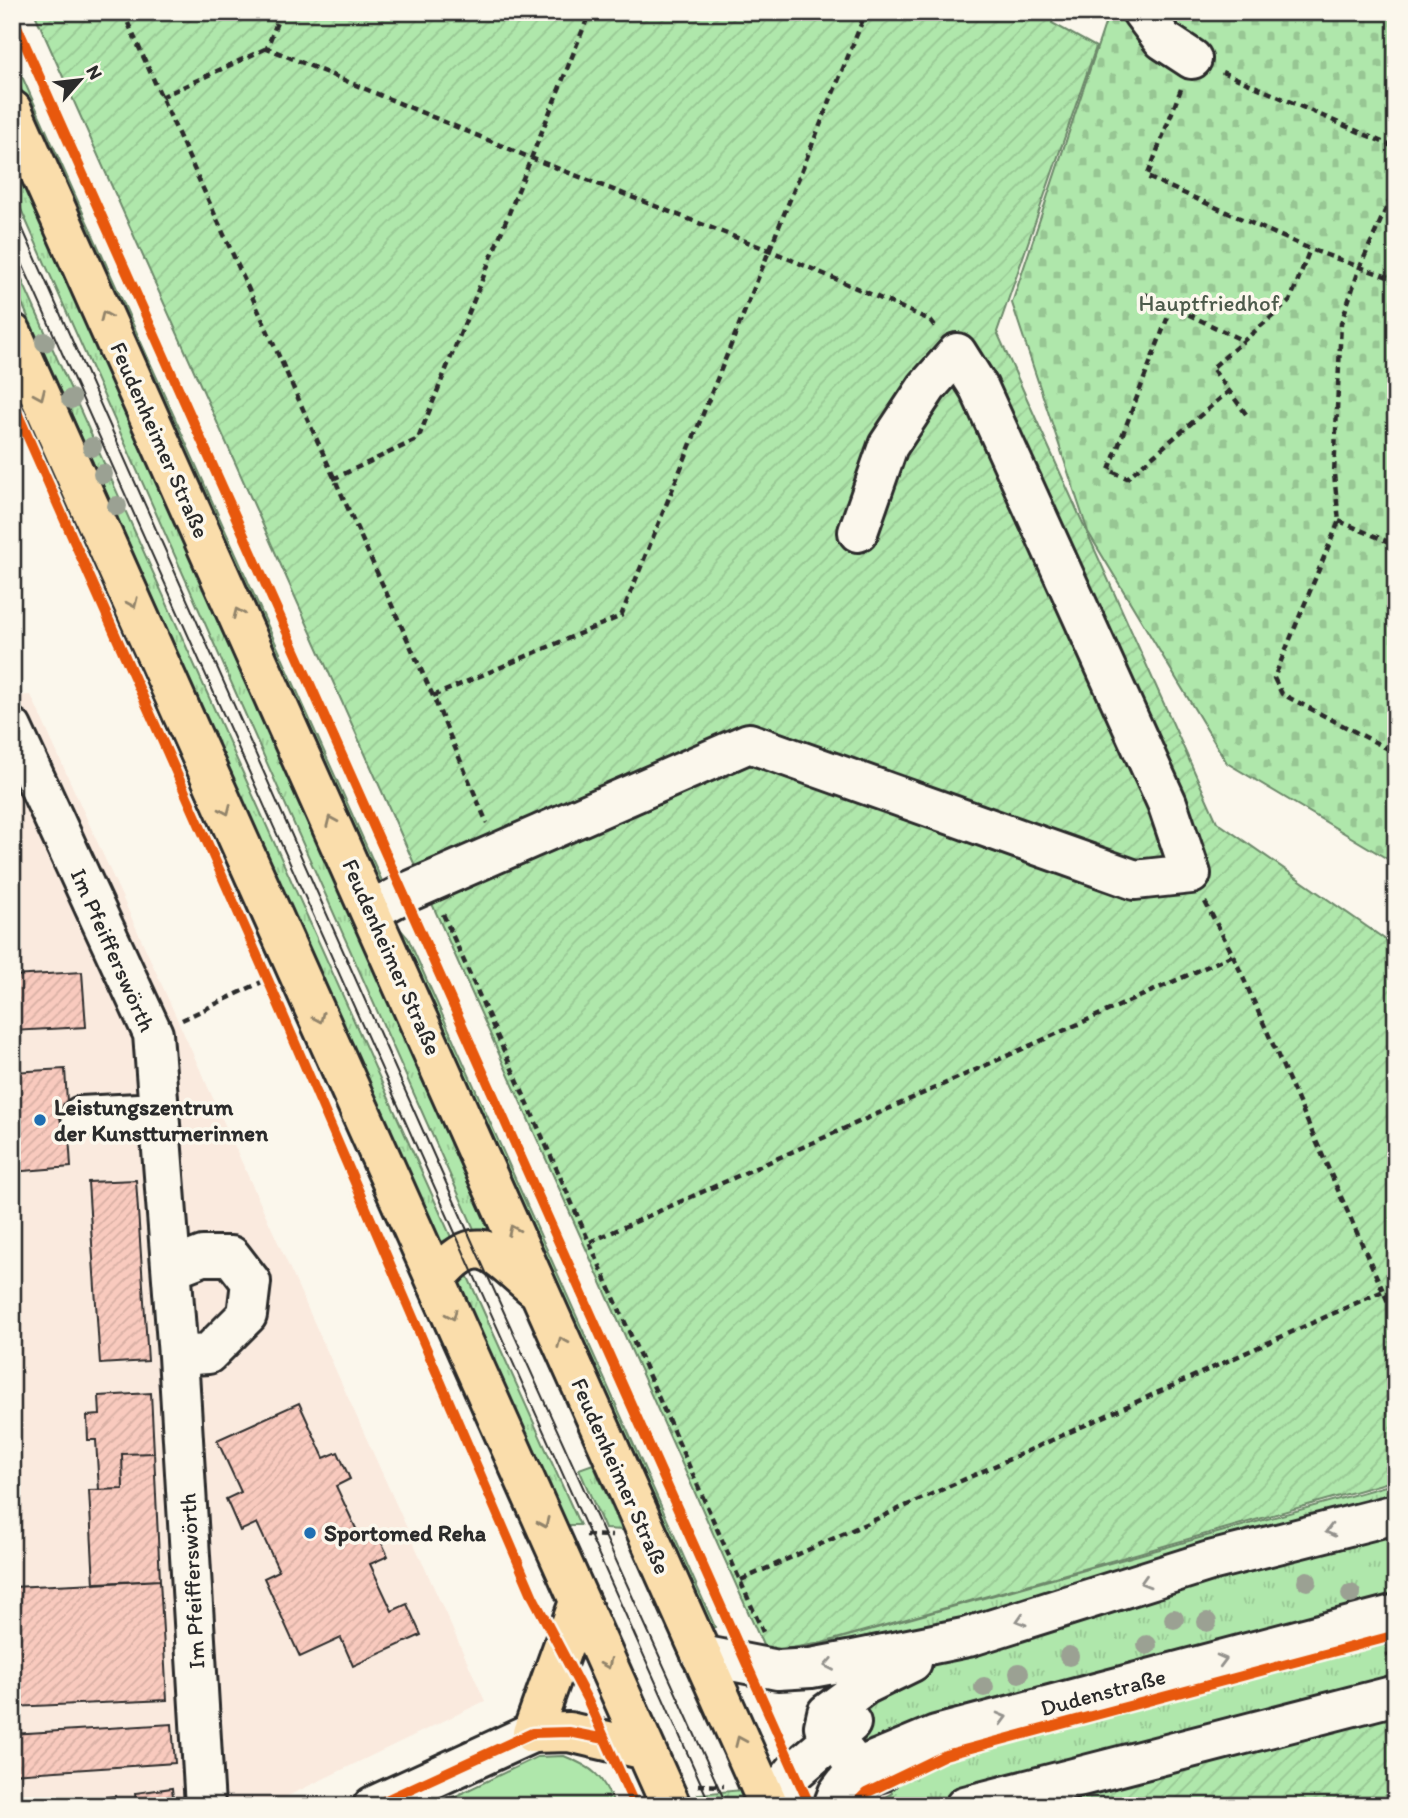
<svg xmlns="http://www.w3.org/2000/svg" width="1408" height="1818" font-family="Itim,sans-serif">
<defs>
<pattern id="grass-tufts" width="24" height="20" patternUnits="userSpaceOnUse" patternTransform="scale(1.75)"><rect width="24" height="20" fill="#afe7ab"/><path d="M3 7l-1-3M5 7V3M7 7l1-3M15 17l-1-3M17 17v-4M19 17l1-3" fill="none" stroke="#97c693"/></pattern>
<pattern id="cemetery-stones" width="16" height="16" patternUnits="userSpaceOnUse" patternTransform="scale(1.75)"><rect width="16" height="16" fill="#afe7ab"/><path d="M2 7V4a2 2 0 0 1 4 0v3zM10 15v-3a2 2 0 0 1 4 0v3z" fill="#97c693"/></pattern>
<pattern id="garden-furrows" width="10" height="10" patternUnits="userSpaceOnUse" patternTransform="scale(1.75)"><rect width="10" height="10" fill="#afe7ab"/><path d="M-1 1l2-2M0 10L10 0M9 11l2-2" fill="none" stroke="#97c693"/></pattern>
<pattern id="building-hatch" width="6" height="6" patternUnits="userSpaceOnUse" patternTransform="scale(1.75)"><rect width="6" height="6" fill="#f9cabe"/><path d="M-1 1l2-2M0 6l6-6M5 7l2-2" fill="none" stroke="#d6aea3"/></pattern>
</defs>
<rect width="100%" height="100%" fill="#fbf7ec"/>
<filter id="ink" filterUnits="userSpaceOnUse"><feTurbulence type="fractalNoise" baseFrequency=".0143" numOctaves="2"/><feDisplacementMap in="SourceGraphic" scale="14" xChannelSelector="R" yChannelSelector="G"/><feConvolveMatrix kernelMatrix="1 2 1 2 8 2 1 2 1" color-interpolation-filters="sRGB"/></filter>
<g filter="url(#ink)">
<path fill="#faeade" d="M31 695 485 1701 267 1806H12V696Z"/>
<path fill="url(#grass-tufts)" stroke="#6d896b" stroke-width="2" d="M12 54 382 881 376 884 12 69Z
M12 156 492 1229H474L12 189Z
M12 258 451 1237 440 1243 12 281Z
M394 922 408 938 715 1627 710 1629Z
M463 1266 580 1525H566L454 1276Z
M593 1464 622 1530 605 1529 579 1469Z
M1396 1483V1678L916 1806H869L892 1793 868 1741 861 1742 858 1737 864 1732 823 1643Z
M742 1790 746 1801 744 1806H703L698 1794Z"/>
<path fill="url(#cemetery-stones)" stroke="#6d896b" stroke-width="2" d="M1109 12H1396V864L1227 763 1088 532 1012 303Z"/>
<path fill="url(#garden-furrows)" stroke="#6d896b" stroke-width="2" d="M34 12H1056L1052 23 1096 47 997 332 1217 822 1396 947V1480L822 1643 766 1652Z
M1396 1705V1806H1010Z"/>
<path fill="#afe7ab" stroke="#6d896b" stroke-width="2" d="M564 1756C594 1768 602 1775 615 1806H435L537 1757Z"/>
<path fill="url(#building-hatch)" stroke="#2b2b2b" stroke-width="2" d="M82 972 86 1027 12 1031V976Z
M65 1069 71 1167 12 1172V1072Z
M136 1180 148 1361 100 1364 88 1182Z
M151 1393 154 1453 122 1454 123 1489 99 1490 96 1440H88L87 1416 100 1415 99 1396Z
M299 1403 324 1458 338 1452 350 1479 336 1486 359 1535 375 1528 388 1556 370 1564 392 1611 407 1604 421 1635 353 1666 341 1638 300 1657 264 1578 279 1571 257 1523 240 1531 226 1499 241 1492 217 1440Z
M154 1453 160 1580 94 1584 89 1490 123 1489 122 1454Z
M160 1580 167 1700 12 1707V1587Z
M172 1724 175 1763 12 1774V1734Z
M172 1788 174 1806H136L135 1793Z
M115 1796 117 1806H70V1801Z"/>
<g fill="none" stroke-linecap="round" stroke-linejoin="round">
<g stroke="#2b2b2b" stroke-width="44">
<path id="minor" d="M1142 12 1163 40 1192 59
M12 728 153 1034 178 1356 205 1806
M371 911 403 894 749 743 1135 880 1191 874 1167 803 979 388 957 353 927 387 888 446 858 532
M81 1116 157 1112
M172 1268 203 1256H231L251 1282 247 1315 208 1354 178 1356
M701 1655 778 1670 811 1668 854 1660 968 1637 1210 1561 1396 1514
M881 1772 870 1775 857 1768 824 1726 827 1713 865 1685 912 1662
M373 1806 532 1733
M767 1806 794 1772 851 1723
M833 1806 838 1793 857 1768 936 1735 1396 1614
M965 1806 1396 1695"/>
</g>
<g stroke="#2b2b2b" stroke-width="44">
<path id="major" d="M12 110 769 1806
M12 333 671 1806
M436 1279C480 1225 494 1255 536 1289
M579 1602 532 1733 569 1732 646 1750"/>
</g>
<path stroke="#2b2b2b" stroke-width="4.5" stroke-dasharray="7 5" stroke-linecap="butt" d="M123 12 433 696 487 823
M281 12 267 48 531 158 771 251 930 320 936 328
M1222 72 1396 148
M1181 89 1147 177 1310 249 1396 280
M161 97 267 48
M1396 186 1360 267 1341 323 1334 474 1339 521 1274 678 1282 694 1396 753
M1145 294 1244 341
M1172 306 1109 470 1127 478 1229 391
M1246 414 1212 368 1290 301 1310 249
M333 479 418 439 590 12
M1339 521 1396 545
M433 696 621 616 866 12
M1205 902 1233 955 1396 1320
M443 914 763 1632
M182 1020 266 980
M590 1242 1233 955
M586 1535 612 1536
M741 1580 1383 1291
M1386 1655 1396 1654
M698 1785 724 1786"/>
<use href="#minor" stroke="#fbf7ec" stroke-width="38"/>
<use href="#major" stroke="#faddab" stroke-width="38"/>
<path stroke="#2b2b2b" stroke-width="2" d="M12 205 475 1248 727 1806
M12 241 711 1806"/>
<g stroke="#fbf7ec" stroke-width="15">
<path id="cycleway" d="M12 15 810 1806
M12 401 268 980 533 1597 588 1701 635 1806
M373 1806 532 1733 569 1732 605 1739
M853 1806 866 1793 945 1755 1396 1635"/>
</g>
<use href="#cycleway" stroke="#e8590c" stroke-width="10"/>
</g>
<g fill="#9ba193">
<circle cx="45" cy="342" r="10"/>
<circle cx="71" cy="399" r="10"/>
<circle cx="92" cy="447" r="10"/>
<circle cx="103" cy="474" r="10"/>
<circle cx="117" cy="506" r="10"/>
<circle cx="1307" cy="1581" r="10"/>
<circle cx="1351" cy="1594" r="10"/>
<circle cx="1174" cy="1619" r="10"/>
<circle cx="1207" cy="1622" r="10"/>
<circle cx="1147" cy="1645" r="10"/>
<circle cx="1069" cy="1656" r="10"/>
<circle cx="1019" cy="1673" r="10"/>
<circle cx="984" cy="1687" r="10"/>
</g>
<defs><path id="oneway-chevron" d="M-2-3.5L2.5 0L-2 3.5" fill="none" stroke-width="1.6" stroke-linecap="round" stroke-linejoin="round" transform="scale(1.75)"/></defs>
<g stroke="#92846b">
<use href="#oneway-chevron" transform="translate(105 316) rotate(-114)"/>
<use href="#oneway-chevron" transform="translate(40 395) rotate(66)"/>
<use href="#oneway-chevron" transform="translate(133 603) rotate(66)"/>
<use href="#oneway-chevron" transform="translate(238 613) rotate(-114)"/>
<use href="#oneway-chevron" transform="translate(226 810) rotate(66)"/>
<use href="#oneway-chevron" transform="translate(331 821) rotate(-114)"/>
<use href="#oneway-chevron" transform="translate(319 1018) rotate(66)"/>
<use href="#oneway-chevron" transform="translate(513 1230) rotate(-114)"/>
<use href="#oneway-chevron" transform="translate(452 1315) rotate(66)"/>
<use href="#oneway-chevron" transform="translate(562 1342) rotate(-114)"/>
<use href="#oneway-chevron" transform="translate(544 1523) rotate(66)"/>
<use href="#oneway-chevron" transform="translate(607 1664) rotate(66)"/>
<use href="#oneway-chevron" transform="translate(740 1741) rotate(-114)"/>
</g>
<g stroke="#93918c">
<use href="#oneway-chevron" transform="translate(1330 1531) rotate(166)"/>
<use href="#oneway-chevron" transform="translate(1145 1582) rotate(163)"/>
<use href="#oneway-chevron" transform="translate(1021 1620) rotate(163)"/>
<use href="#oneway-chevron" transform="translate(1222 1660) rotate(-15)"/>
<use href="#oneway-chevron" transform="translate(829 1665) rotate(169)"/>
<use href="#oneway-chevron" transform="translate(1002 1718) rotate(-15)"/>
</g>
</g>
<g fill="#1f6fb2" stroke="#fbf7ec" stroke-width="2.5">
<circle cx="40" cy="1120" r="7"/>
<circle cx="310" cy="1533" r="7"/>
</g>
<g text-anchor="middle" stroke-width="7" stroke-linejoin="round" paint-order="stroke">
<g font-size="23" fill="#4c5a4b" stroke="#fbf7ec">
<text x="1209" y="311">Hauptfriedhof</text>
</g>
<g font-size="23" fill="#2b2b2b" stroke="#fbf7ec">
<text transform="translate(160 440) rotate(66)" y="8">Feudenheimer Straße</text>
<text transform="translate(113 950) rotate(66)" y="8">Im Pfeifferswörth</text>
<text transform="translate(392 957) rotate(66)" y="8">Feudenheimer Straße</text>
<text transform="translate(621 1476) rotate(66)" y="8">Feudenheimer Straße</text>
<text transform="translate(192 1581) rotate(-93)" y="8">Im Pfeifferswörth</text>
<text transform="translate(1103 1692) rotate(-15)" y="8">Dudenstraße</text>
</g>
<g font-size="23" font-weight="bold" fill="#2b2b2b" stroke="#fbf7ec" text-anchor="start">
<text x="54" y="1115">Leistungszentrum<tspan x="54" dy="26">der Kunstturnerinnen</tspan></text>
<text x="324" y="1541">Sportomed Reha</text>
</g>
</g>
<rect width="1408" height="1818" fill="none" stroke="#fbf7ec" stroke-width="42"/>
<rect x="21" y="21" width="1366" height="1776" fill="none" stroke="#2b2b2b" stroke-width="2.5" filter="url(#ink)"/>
<g transform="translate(80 80) rotate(62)" stroke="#fbf7ec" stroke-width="5" paint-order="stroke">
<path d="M0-5L12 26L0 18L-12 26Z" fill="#2b2b2b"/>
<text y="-10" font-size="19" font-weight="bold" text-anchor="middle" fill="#2b2b2b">N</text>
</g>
</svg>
